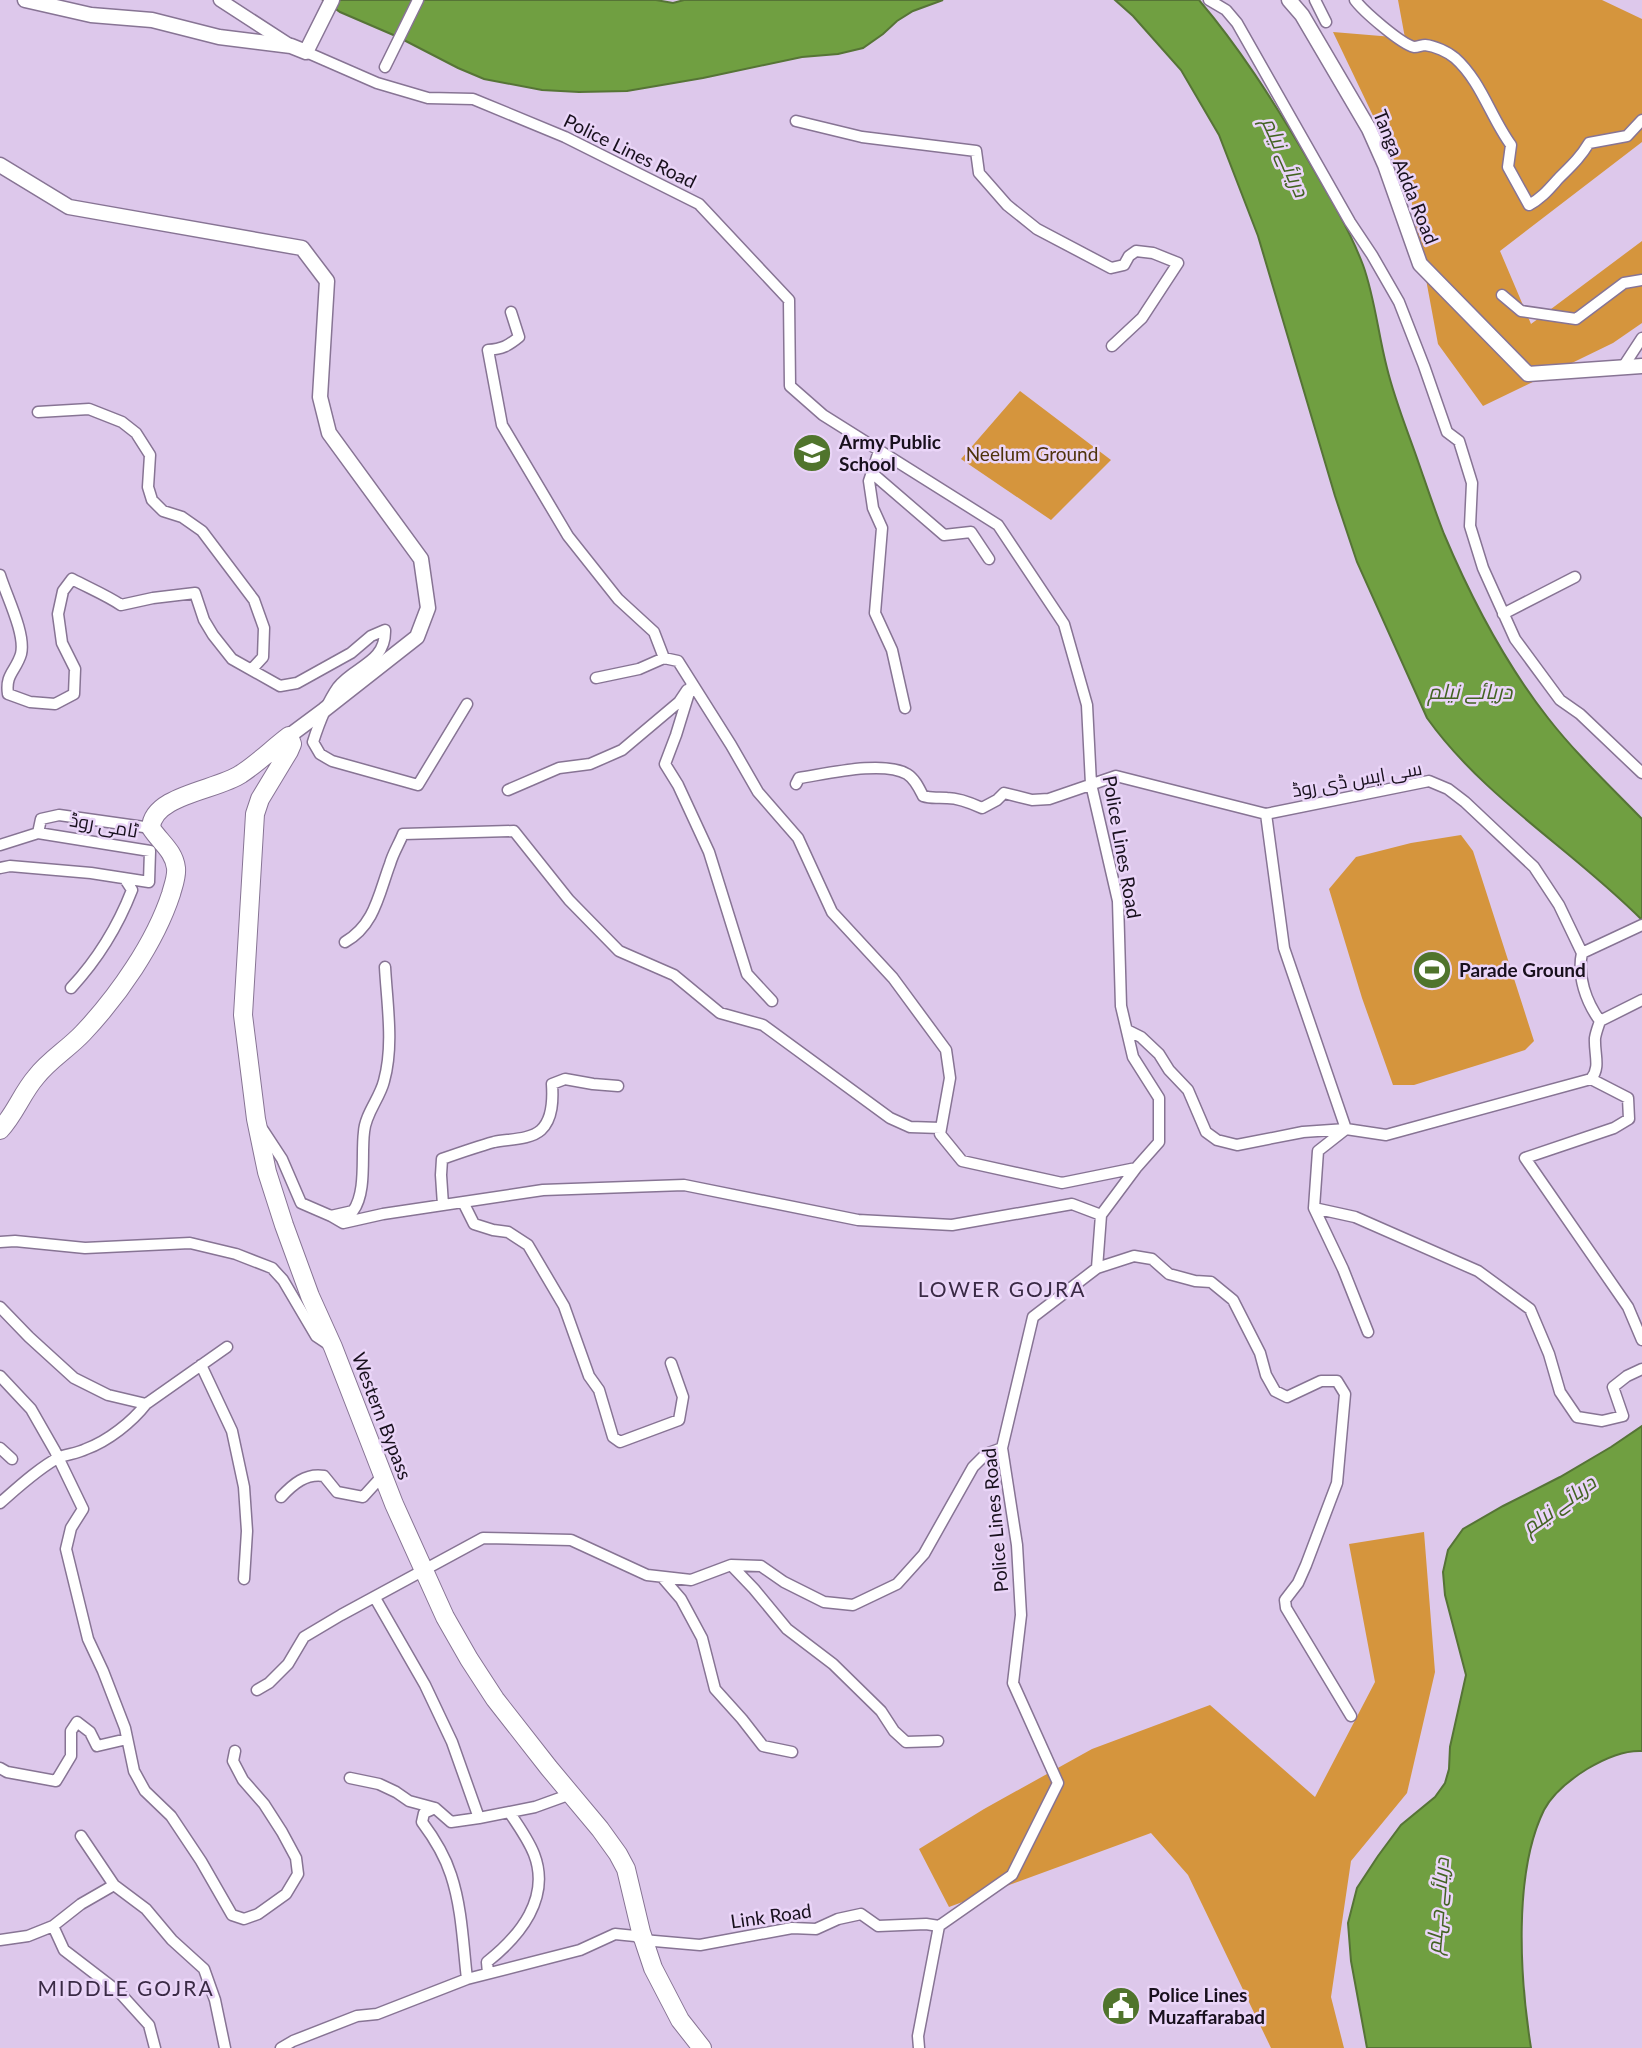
<svg xmlns="http://www.w3.org/2000/svg" width="1642" height="2048" font-family="Lato,Cairo,sans-serif">
<rect width="100%" height="100%" fill="#ddc8eb"/>
<path fill="#d5953d" d="M1398 0H1602L1642 19V142L1500 251 1531 324 1642 241V323L1613 343 1483 406 1438 344 1410 193 1333 32 1405 38Z
M1020 391 1111 460 1051 520 961 459Z
M1461 835 1473 851 1534 1041 1525 1050 1491 1061 1414 1085H1393L1362 998 1329 889 1356 857 1411 843Z
M1424 1532 1435 1672 1407 1793 1351 1861 1331 1997 1344 2048H1271L1188 1875 1151 1833 949 1907 919 1849 984 1809 1092 1749 1210 1705 1315 1797 1375 1682 1349 1544Z"/>
<path fill="#709f41" stroke="#567436" stroke-width="2" d="M323 0H656L673 3 684 0H943L913 11 897 21 883 34 863 48 838 54 802 57 703 78 627 91 579 92 542 90 484 79 458 68 398 37 340 12Z
M1115 0H1199C1239 47 1272 99 1304 153 1325 189 1348 226 1363 265 1375 298 1378 334 1387 368 1395 401 1408 432 1419 464 1427 487 1435 511 1444 534 1471 598 1505 663 1548 718 1576 754 1610 786 1642 819V920C1573 850 1484 798 1427 718L1357 562 1335 496 1258 236 1219 135 1181 70 1133 16Z
M1642 1426V1751C1623 1750 1602 1760 1587 1769 1571 1779 1553 1793 1544 1810 1513 1873 1520 1979 1531 2048H1367L1351 1961 1348 1923 1357 1888 1378 1856 1401 1825 1435 1797 1445 1783 1449 1769 1450 1747 1466 1675 1445 1595 1443 1572 1448 1550 1463 1529 1503 1506 1560 1477 1611 1447Z"/>
<g fill="none" stroke-linecap="round" stroke-linejoin="round">
<g stroke="#877494" stroke-width="13">
<path id="minor" d="M1209 0 1226 10 1237 23 1350 222 1372 255 1399 302 1424 366 1447 432 1459 441 1472 483 1470 526 1483 568 1515 639 1560 700 1580 714 1642 773
M1315 0 1326 22
M1355 0C1363 11 1401 44 1414 47 1418 47 1422 45 1425 45 1435 46 1448 52 1455 58 1481 81 1491 118 1511 145L1508 167 1529 205C1542 198 1549 189 1559 178 1571 166 1580 158 1589 143L1627 136 1642 120
M306 52 377 83 428 98 473 99 565 137 699 204 789 300 790 386 823 415 998 525 1064 624 1087 705 1091 784 1118 901 1121 1006 1133 1057 1159 1098V1142L1136 1168 1101 1215 1097 1268 1033 1317 1002 1448 1017 1545 1021 1615 1013 1683 1058 1783 1012 1875 939 1926 918 2036 919 2048
M385 67 418 0
M796 121 862 137 976 151 979 173 1007 205 1037 229 1111 268 1124 265 1129 256 1136 251 1153 253 1178 263 1142 318 1112 346
M1502 295 1521 311 1576 319 1624 283 1642 280
M511 312 519 337C508 346 502 349 488 350L502 425 568 536 618 599 654 632 664 658
M1623 367 1642 338
M38 412 89 409 122 422 136 433 150 455 148 487 152 500 163 511 182 517 202 531 254 600 264 628 263 657 252 669
M879 451 869 481 873 508 882 528 875 613 892 650 905 708
M872 473 944 535 971 532 989 559
M0 575C6 595 26 634 21 654 16 671 5 674 8 694L30 702 55 704 74 694 75 669 62 643 58 614 63 591 72 579C89 588 106 595 121 605L153 598 195 593 204 620 213 635 232 659 280 686 297 683 351 653 371 636 385 630C386 663 354 666 338 687 326 704 319 723 313 742L320 754 332 761 418 785 467 704
M1503 614 1575 577
M596 678 639 669 664 658 678 661 731 745 758 792 798 838 832 912 893 978 946 1050 950 1078 940 1134 962 1161 1062 1183 1136 1168
M692 683 676 735 665 764 678 785 709 852 747 974 772 1001
M796 784 799 778C826 774 883 760 907 774 915 779 919 788 923 796 932 799 937 797 947 798 959 798 971 803 982 808L997 800 1004 793 1032 800 1049 799 1116 776 1266 814 1284 948 1346 1129 1386 1135 1591 1079C1601 1067 1594 1054 1595 1038 1596 1032 1598 1027 1600 1021 1586 1002 1577 976 1582 953L1642 925
M508 790 559 768 590 764 622 750 679 702 687 690
M1266 814 1429 781 1448 789 1465 802 1534 867 1559 905 1582 953
M0 845 38 833
M0 868 10 866 91 873 149 882 150 851 38 833 41 819 59 815 151 828
M345 942C375 925 379 893 390 864 393 853 399 844 403 834L514 831 569 900 619 951 674 975 720 1013 763 1025 890 1118 910 1127 941 1128
M71 988C97 960 118 926 132 890L125 879
M1600 1021 1642 1000
M1127 1030 1141 1037 1159 1054 1169 1070 1188 1090 1206 1132 1217 1140 1237 1145 1303 1132 1346 1129
M1591 1079 1628 1098 1629 1119 1614 1128 1525 1158 1628 1307 1642 1340
M1346 1129 1318 1151 1314 1208 1343 1269 1368 1332
M263 1130 282 1159 301 1203 331 1216 353 1211C367 1192 361 1155 364 1132 365 1114 380 1098 384 1081 394 1045 387 1004 385 967
M463 1202 474 1224 493 1230 508 1232 528 1245 564 1306 589 1376 599 1390 613 1437 620 1442 679 1420 683 1397 671 1363
M443 1205 441 1175 442 1159C459 1153 476 1147 494 1142 508 1139 530 1140 541 1130 553 1119 553 1099 552 1084L565 1079 593 1084 618 1086
M1314 1208 1355 1217 1478 1271 1530 1309 1549 1354 1560 1392 1577 1417 1602 1421 1623 1416 1613 1387 1627 1376 1642 1369
M331 1216 343 1223 383 1214 543 1190 684 1185 858 1220 952 1225 1072 1204 1101 1215
M0 1242 15 1241 85 1248 190 1243 236 1254 272 1268 283 1280 316 1336 331 1346
M1097 1268 1134 1256 1152 1259 1169 1274 1195 1281 1211 1282 1233 1300 1260 1353 1266 1375 1275 1391 1287 1397 1321 1381H1337L1345 1394 1337 1483 1306 1565 1298 1583 1285 1600 1286 1608 1351 1716
M0 1307 29 1337 74 1378 108 1395 146 1404
M201 1365 232 1431 244 1487 247 1531 244 1579
M0 1376 31 1409 55 1451 83 1509 71 1528 66 1549 88 1639 103 1671 125 1728 134 1771 145 1791 171 1816 201 1861 232 1915 244 1919 258 1914 286 1894 298 1874 296 1858 282 1832 264 1804 243 1780 233 1761 235 1751
M0 1448 12 1459
M281 1497C293 1484 306 1473 324 1476L337 1492 363 1497 383 1475
M0 1503C16 1489 41 1466 60 1457 69 1454 78 1453 86 1449 108 1441 132 1422 146 1404L227 1347
M731 1565 754 1589 787 1629 833 1664 881 1711 894 1731 906 1742 938 1741
M662 1577 681 1599 702 1638 715 1689 742 1719 763 1746 792 1752
M375 1598 425 1685 452 1742 479 1818 535 1807 571 1794
M257 1690 269 1683 288 1664 304 1637 341 1615 483 1538 571 1540 647 1575 691 1580 731 1565 761 1566 784 1582 824 1602 853 1605 897 1584 924 1554 973 1467 986 1454 1002 1448
M0 1768 7 1772 56 1781 71 1756V1731L77 1722 90 1732 97 1746 127 1739
M350 1778 379 1784 396 1792 409 1801 435 1808 451 1822 479 1818
M435 1808 424 1813 422 1822C434 1838 445 1856 451 1875 462 1908 463 1945 467 1979
M114 1885 146 1909 172 1940 204 1969 215 2000 225 2048
M53 1926 64 1950 120 1993 149 2025 155 2048
M0 1940 28 1936 53 1926 81 1904 114 1885 81 1836
M488 1973 487 1962C520 1936 551 1898 534 1854 528 1839 518 1825 509 1812
M281 2048 293 2041 357 2016 377 2014 467 1979 580 1950 615 1934 635 1936 643 1940 700 1945 792 1928 816 1929 838 1919 861 1914 878 1926 926 1924 939 1926"/>
</g>
<g stroke="#877494" stroke-width="15">
<path id="tertiary" d="M220 0 291 46"/>
</g>
<g stroke="#877494" stroke-width="17">
<path id="secondary" d="M25 0 91 15 152 20 219 37 291 46 306 52 332 0
M1289 0 1302 15 1369 129 1385 165 1420 264 1528 374 1642 366
M0 165 69 207 302 248 327 281 320 397 329 433 421 559 428 608 417 637 324 710 289 736"/>
</g>
<g stroke="#877494" stroke-width="20">
<path id="trunk" d="M0 1130C15 1114 22 1093 36 1077 49 1060 68 1049 83 1033 118 996 155 943 171 894 173 886 177 877 176 868 174 851 160 842 151 828 152 795 218 790 241 774 258 763 273 748 289 736L292 744 289 751 260 799 255 814 243 1015 256 1119 267 1172 284 1225 310 1296 333 1347 394 1504 445 1617 469 1659 495 1699 549 1768 600 1829 618 1854 626 1869 641 1932 653 1968 680 2020 702 2048"/>
</g>
<use href="#minor" stroke="#fff" stroke-width="10"/>
<use href="#tertiary" stroke="#fff" stroke-width="12"/>
<use href="#secondary" stroke="#fff" stroke-width="14"/>
<use href="#trunk" stroke="#fff" stroke-width="18"/>
</g>
<defs>
<g id="school-disc" transform="scale(2.0125)"><circle r="9.5" fill="#50742c" stroke="#ead5f8"/><path d="M0-5L7-2L0 1L-7-2ZM-4 1L0 2.5L4 1V4Q0 6-4 4Z" fill="#fff"/></g>
<g id="stadium-disc" transform="scale(2.0125)"><circle r="9.5" fill="#50742c" stroke="#ead5f8"/><path d="M0-5a6.5 5 0 1 0 0 10a6.5 5 0 1 0 0-10ZM-3.5-1.8h7v3.6h-7Z" fill="#fff"/></g>
<g id="civic-disc" transform="scale(2.0125)"><circle r="9.5" fill="#50742c" stroke="#ead5f8"/><path d="M-.6-6.5H3V-4.5H.6V-3L4-1V1h2V6H-6V1h2V-1L-.6-3ZM-1.2 2.5V6h2.4V2.5Z" fill="#fff"/></g>
</defs>
<g fill-rule="evenodd">
<use href="#school-disc" x="812" y="453"/>
<use href="#stadium-disc" x="1432" y="970"/>
<use href="#civic-disc" x="1121" y="2006"/>
</g>
<g text-anchor="middle" stroke-width="5" stroke-linejoin="round" paint-order="stroke">
<g font-size="19" fill="#18101d" stroke="#ead5f8">
<text transform="translate(630 151) rotate(26)" y="7">Police Lines Road</text>
<text transform="translate(1406 177) rotate(68)" y="7">Tanga Adda Road</text>
<text transform="translate(1357 779) rotate(-10)" y="7">سی ایس ڈی روڈ</text>
<text transform="translate(104 825) rotate(10)" y="7">ٹامی روڈ</text>
<text transform="translate(1122 847) rotate(80)" y="7">Police Lines Road</text>
<text transform="translate(382 1416) rotate(69)" y="7">Western Bypass</text>
<text transform="translate(995 1520) rotate(-95)" y="7">Police Lines Road</text>
<text transform="translate(771 1916) rotate(-8)" y="7">Link Road</text>
</g>
<g font-size="19" font-weight="bold" fill="#18101d" stroke="#ead5f8" text-anchor="start">
<text x="839" y="449">Army Public<tspan x="839" dy="22">School</tspan></text>
<text x="1459" y="977">Parade Ground</text>
<text x="1148" y="2002">Police Lines<tspan x="1148" dy="22">Muzaffarabad</tspan></text>
</g>
<g font-size="19" fill="#4e320a" stroke="#ead5f8">
<text x="1032" y="461">Neelum Ground</text>
</g>
<g font-size="21" font-style="italic" fill="#436323" stroke="#ead5f8">
<text transform="translate(1285 157) rotate(66)" y="7">دریائے نیلم</text>
<text x="1470" y="699">دریائے نیلم</text>
<text transform="translate(1559 1505) rotate(-36)" y="7">دریائے نیلم</text>
<text transform="translate(1438 1906) rotate(-85)" y="7">دریائے جہلم</text>
</g>
<g font-size="21" letter-spacing="2" fill="#3a2a45" stroke="#ead5f8">
<text x="1002" y="1297">LOWER GOJRA</text>
<text x="126" y="1996">MIDDLE GOJRA</text>
</g>
</g>
</svg>
